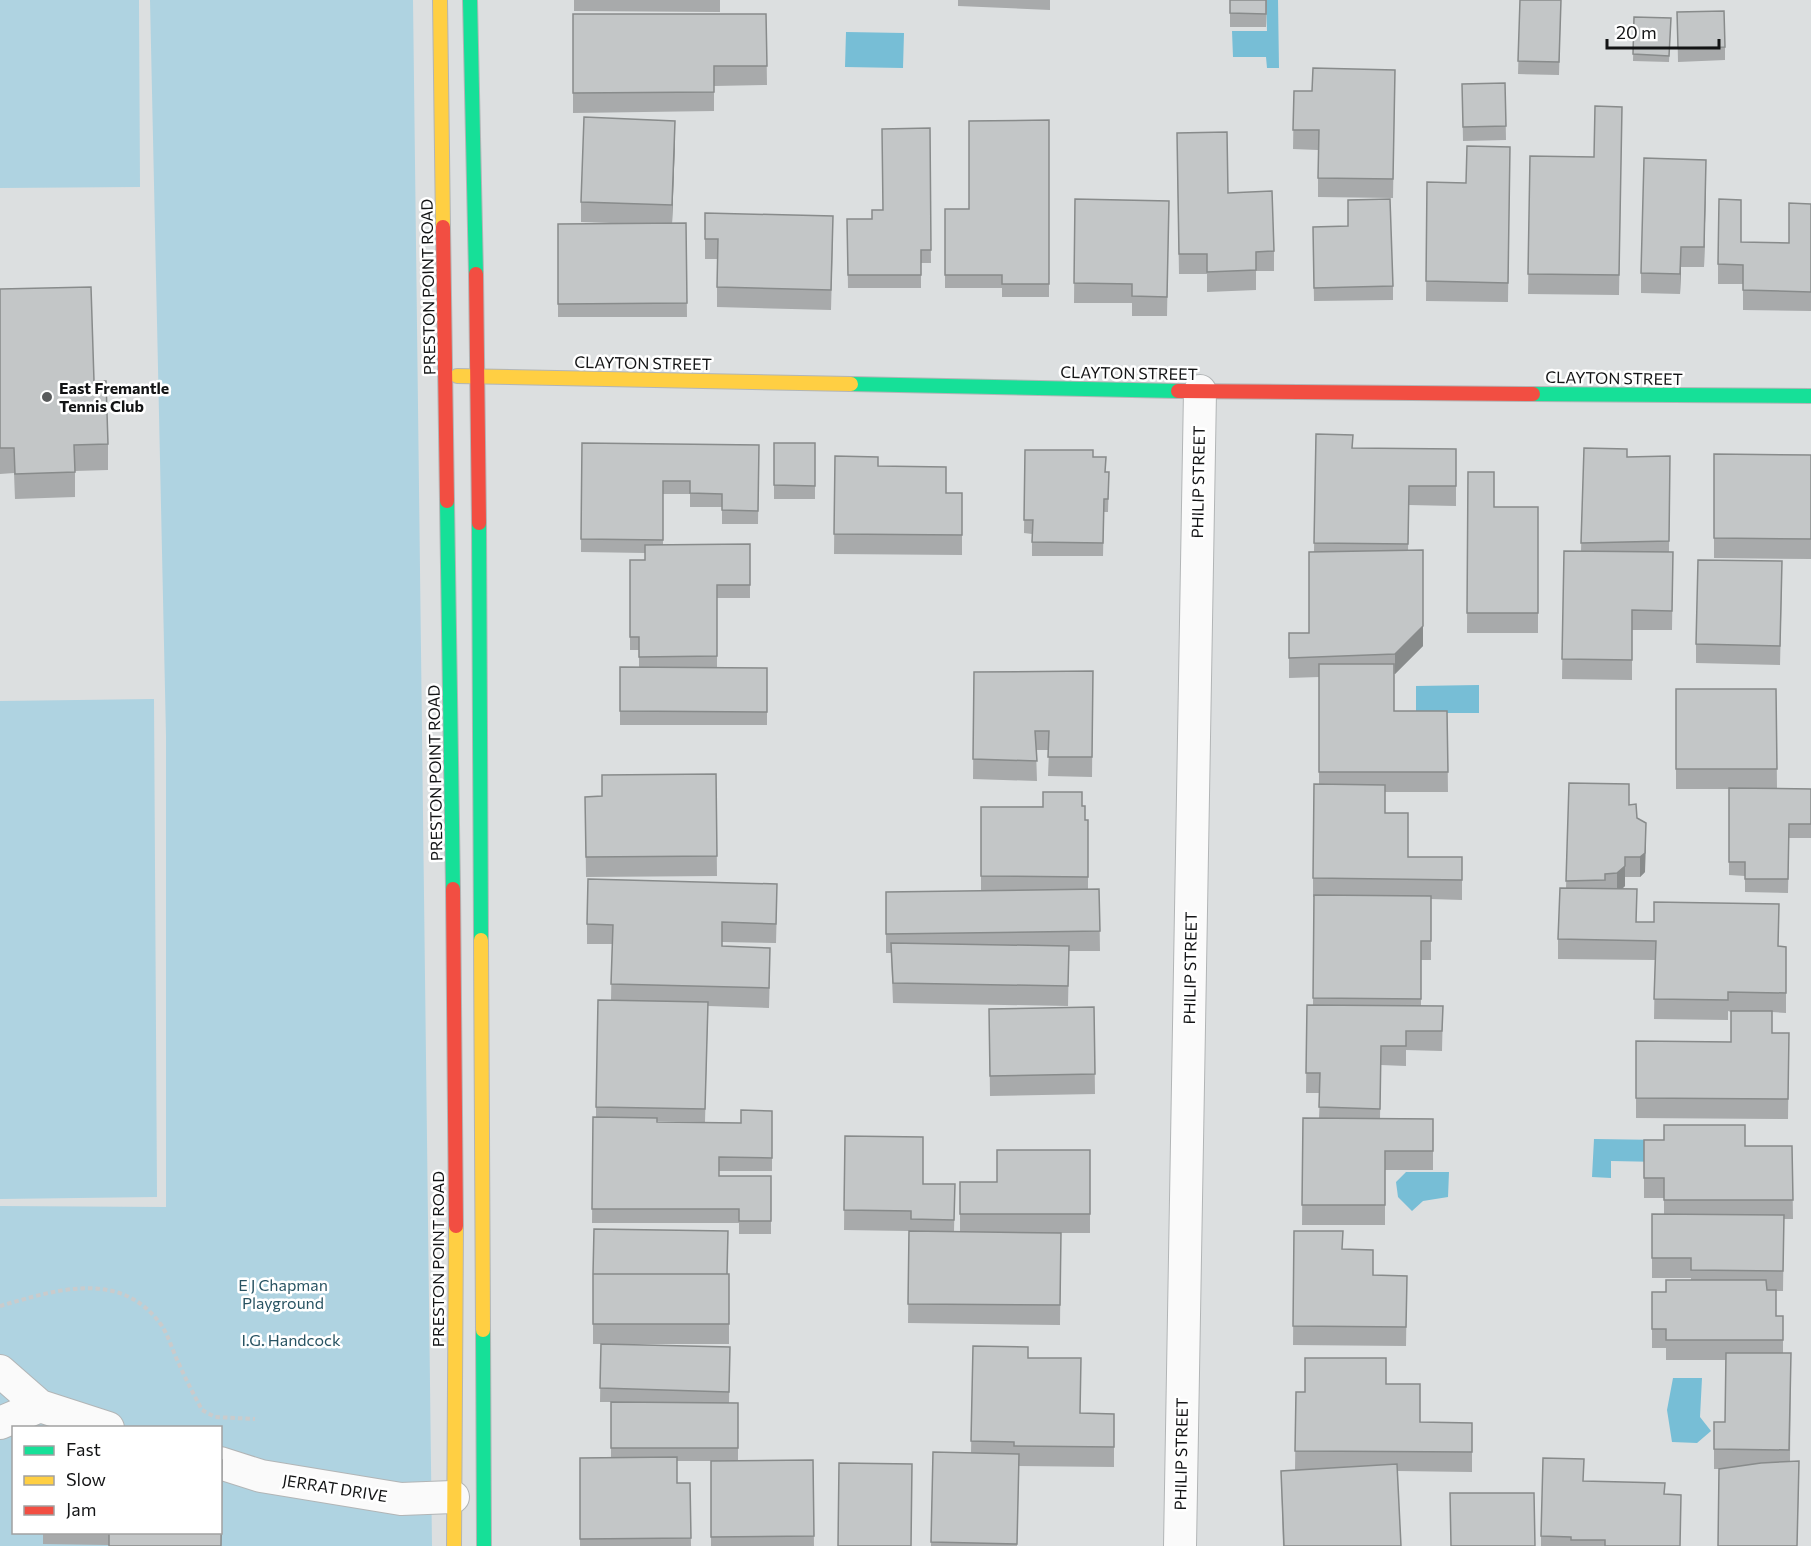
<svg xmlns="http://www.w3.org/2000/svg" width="1811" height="1546" font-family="Commissioner,sans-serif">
<rect width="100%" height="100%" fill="#dcdfe0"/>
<path fill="#afd3e1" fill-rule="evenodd" d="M0 0H139L140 187 0 188Z
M150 0H413L432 1546H0V1206L166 1207V736ZM14 1428H220V1532H14Z
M154 699 157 1197 0 1199V701Z"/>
<path fill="#77bed6" d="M1266 0H1278L1279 68H1267L1266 57H1233L1232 31H1267Z
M846 32 904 33 903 68 845 67Z
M1479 685V713H1416V686Z
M1594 1139 1662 1140V1162L1611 1161V1178L1592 1177Z
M1406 1172H1449L1448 1197 1423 1201 1412 1211 1398 1197 1396 1182Z
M1673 1378H1702L1700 1417 1711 1431 1697 1443 1672 1442 1667 1410Z"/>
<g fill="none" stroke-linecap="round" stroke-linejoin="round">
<g stroke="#b2b5b6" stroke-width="34">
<path id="street" d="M0 1371 40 1406 108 1428
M0 1423 40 1406
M220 1463 261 1476 401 1499 453 1497
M1180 1546 1200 391"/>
</g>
<g stroke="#b2b5b6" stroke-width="16">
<path id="fast" d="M470 0 476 274
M851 384 1178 391
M1533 394 1811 396
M447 501 453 889
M479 523 481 940
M483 1330 484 1546"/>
</g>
<g stroke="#b2b5b6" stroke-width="16">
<path id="slow" d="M440 0 443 227
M457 376 851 384
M481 940 483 1330
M454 1546 456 1226"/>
</g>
<g stroke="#b2b5b6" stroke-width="16">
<path id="jam" d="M443 227 447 501
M476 274 479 523
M1178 391 1533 394
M453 889 456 1226"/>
</g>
<path stroke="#cacbcc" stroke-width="4" stroke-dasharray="4.5 3" stroke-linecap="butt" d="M0 1306C56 1290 121 1268 162 1326 169 1337 173 1352 179 1364 186 1380 194 1395 202 1410L215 1417 255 1419"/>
<use href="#street" stroke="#fafafa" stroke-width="32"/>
<use href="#fast" stroke="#16e098" stroke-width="14"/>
<use href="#slow" stroke="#ffcf43" stroke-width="14"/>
<use href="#jam" stroke="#f24e42" stroke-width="14"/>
</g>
<path fill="#a8aaab" d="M574 0H720V12L574 11Z
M958 0H1050V10L958 6Z
M1230 0H1267L1266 27H1230Z
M1520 0H1561L1559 75 1518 74Z
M1677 12 1725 47V60L1678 62Z
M573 14H766L767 85 714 86V111L573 113Z
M1634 17 1671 18 1669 62 1633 61Z
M1395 70 1393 198 1318 197V150L1293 149 1294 91H1312Z
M1505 83 1506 140 1463 141 1462 84Z
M1622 107 1619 295 1528 294 1530 156 1594 157Z
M1049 120V297H1002V288H945V209H969Z
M930 128 931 263H921V288H848L847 219H872L882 210Z
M675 140 672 223H686L687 317H558V224H640L581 222V202Z
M1510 147 1508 302 1426 301 1427 182 1466 183Z
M1177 153 1228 193 1274 251V271H1256V290L1207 292V274H1179Z
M1706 180 1704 267H1681L1680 294 1641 293V273Z
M1075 199 1169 201 1167 316H1132V303H1074Z
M1811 204V311L1743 310V284H1718V264L1741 242 1789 243Z
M705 213 833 236 831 310 717 307V259H705Z
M1348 226 1393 286V300L1314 301 1313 240Z
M0 289 94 381 108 444V470L75 471V497L15 499 14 473 0 474Z
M1316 434 1353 448 1456 449V506L1409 505 1408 551 1423 646 1395 674H1394V711H1447L1448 792H1385V813L1408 857H1462V900L1431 899V960H1421V1006H1443L1442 1051 1406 1050V1066L1381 1065 1380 1118 1433 1119V1170H1385V1225H1302L1303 1118H1319L1320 1093H1306L1307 1005H1313L1314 897H1313V878L1319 784V677L1289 678V633H1309L1314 552Z
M582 443 759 445 758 524H722V507H690V494H663V545L750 544V598H717V668H767V725H620V667L639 668V650H630V560H645V553L581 552Z
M774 443H815V499H774Z
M1584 448 1627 457 1670 456 1669 552H1673L1672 630H1632V680L1562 679 1564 551H1581Z
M1025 450 1093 457 1106 472H1109L1108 512H1104L1103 556H1032V534L1024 533Z
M1714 454 1811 455V559L1714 558Z
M835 456 878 466 946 493H962V555L834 554Z
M1468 472 1494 507H1538V633H1467Z
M1782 581 1780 665 1696 663V644Z
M1093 671 1092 777 1048 776 1049 750H1036L1037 781 973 779 974 672Z
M1676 689H1776L1777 788 1811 789V838H1789L1788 893 1745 892V876L1729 875V789H1676Z
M716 774 717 876 586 877 585 797 602 796Z
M1569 783 1629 805 1637 818 1645 872 1640 877H1625V886L1622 889 1637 922 1779 924 1778 946 1786 947V1013L1772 1012V1033H1789L1788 1119 1636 1118V1041L1731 1042V1012L1728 1011V1020L1654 1019 1655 960 1558 959V939L1566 888Z
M1082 806 1085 820H1088V890L1099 889 1100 951H1069L1068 1006 893 1003 891 953H886V892L981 891V807Z
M777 904 776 943 722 942V946L770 967 769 1008 708 1006 705 1122 657 1121V1122L741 1123 772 1111V1171H719V1176H771V1234H739V1223H592L593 1117 596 1118V1107L611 1000 612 944H587V924Z
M1094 1007 1095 1094 990 1096 989 1009Z
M845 1136 923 1184H955L954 1231H960V1182H997L1090 1150V1233H1061L1060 1325 908 1323 909 1231 844 1230Z
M1644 1140 1745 1146H1792L1793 1219H1784L1783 1291H1776V1316H1783V1353H1791L1790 1461 1799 1481 1797 1546H1718L1719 1469H1714V1422H1725L1726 1360H1666V1348H1652V1292H1666L1691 1280V1278H1652V1214H1664V1198H1644Z
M1294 1231 1373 1275 1407 1276 1406 1346 1293 1345Z
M593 1274H729V1344H605L730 1347 729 1403H738V1461L813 1460 814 1546H711V1461H717H677V1483H690L691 1546H580V1458H611V1402H618H600L601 1344H593Z
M973 1346 1028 1358 1081 1413 1114 1414V1467L1019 1466 1017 1546H931L933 1452 971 1453Z
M1386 1384 1420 1422 1472 1423V1472L1397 1471 1401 1546H1283L1281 1471 1295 1470 1296 1392H1305Z
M1584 1481 1665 1494 1680 1546H1541V1536Z
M43 1533H220L109 1545 43 1544Z"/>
<path fill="#888b8b" d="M675 121V140L672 224V205Z
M1706 160V180L1704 267V247Z
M1681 247V267L1680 294V274Z
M1423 626V646L1395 674V654Z
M1646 843 1645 872 1640 877V857Z
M1625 866V886L1617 893V873Z"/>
<path fill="#c3c6c7" stroke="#888b8b" stroke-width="1.5" d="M1230 0H1266V14L1230 13Z
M1520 0H1561L1559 62 1518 61Z
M1724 11 1725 47 1678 48 1677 12Z
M573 14H766L767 66H714V92L573 93Z
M1634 17 1671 18 1669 56 1633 54Z
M1313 68 1395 70 1393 179 1318 178 1319 130H1293L1294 91H1312Z
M1505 83 1506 126 1463 127 1462 84Z
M1595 106 1622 107 1619 275 1528 274 1530 156 1594 157Z
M584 117 675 121 672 205 581 202Z
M1049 120V284H1002V275H945V209H969V121Z
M930 128 931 250H921V275H848L847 219H872V210H883L882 129Z
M1227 132 1228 193 1272 191 1274 251 1256 252V270L1207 272V254H1179L1177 133Z
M1467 146 1510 147 1508 283 1426 281 1427 182 1466 183Z
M1644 158 1706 160 1704 247H1681L1680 274 1641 273Z
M1075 199 1169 201 1167 297 1132 296V284L1074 283Z
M1390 199 1393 286 1314 288 1313 227 1348 226V200Z
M1719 199 1741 200V242L1789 243V203L1811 204V292L1743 290V265L1718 264Z
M705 213 833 216 831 290 717 287 718 239H705Z
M686 223 687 303 558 304V224Z
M91 287 94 381H106L108 444 74 445 75 472 15 474 14 448H0V289Z
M1316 434 1353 435 1352 448 1456 449V486H1409L1408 544 1314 543Z
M582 443 759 445 758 511 722 510V494L690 493V481H663V540L581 539Z
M774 443H815V486L774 485Z
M1584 448 1627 449V457L1670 456 1669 541 1581 543Z
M1025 450H1093V457H1106L1105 472H1109L1108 499H1104L1103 543 1032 542 1033 520H1024Z
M1714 454 1811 455V539L1714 538Z
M835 456 878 457V466L946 467V493H962V535L834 534Z
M1468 472H1494V507H1538V613H1467Z
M750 544V585H717V656L639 657V637H630V560H645V545Z
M1423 550V626L1395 654 1289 658V633H1309V552Z
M1564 551 1673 552 1672 611 1632 610V660L1562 659Z
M1698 560 1782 561 1780 646 1696 644Z
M1319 664H1394V711H1447L1448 772H1319Z
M620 667 767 668V712L620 711Z
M1093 671 1092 757H1048L1049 731H1035L1037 761 973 759 974 672Z
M1676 689H1776L1777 769H1676Z
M716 774 717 856 586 857 585 797 602 796V775Z
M1569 783 1629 784V805L1636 804 1637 818 1646 823 1645 853 1640 857H1625V866L1617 873 1605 874V880L1566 881Z
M1314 784 1385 785V813H1408V857H1462V880L1313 878Z
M1729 788 1811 789V824H1789L1788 879H1745V862H1729Z
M1043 792H1082V806H1085V820H1088V877L981 876V807H1043Z
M588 879 777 884 776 924 722 922V946L770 948 769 988 611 984 613 925 587 924Z
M1560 888 1637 889 1636 922H1654V902L1779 904 1778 946 1786 947V993L1728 992V1000L1654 999 1656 941 1558 939Z
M1099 889 1100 931 886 934V892Z
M1314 895 1431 896V941H1421V999L1313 998Z
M891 943 1069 946 1068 986 893 983Z
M598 1000 708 1002 705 1109 596 1107Z
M1307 1005 1443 1006 1442 1031H1406V1046H1381L1380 1109 1319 1107 1320 1073H1306Z
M1094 1007 1095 1074 990 1076 989 1009Z
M1731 1011H1772V1033H1789L1788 1099 1636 1098V1041L1731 1042Z
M741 1110 772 1111V1158L719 1157V1176H771V1221H739V1209H592L593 1117 657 1118V1122L741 1123Z
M1303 1118 1433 1119V1151H1385V1205H1302Z
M1664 1125H1745V1146H1792L1793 1200H1664V1178H1644V1140H1664Z
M845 1136 923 1137V1184H955L954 1220 911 1219V1211L844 1210Z
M997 1150H1090V1214H960V1182H997Z
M1652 1214 1784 1215 1783 1271 1691 1270V1258H1652Z
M594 1229 728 1231 727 1274H593Z
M909 1231 1061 1233 1060 1305 908 1304Z
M1294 1231H1343L1342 1249 1373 1250V1275L1407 1276 1406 1327 1293 1326Z
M593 1274H729V1324H593Z
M1666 1280H1766L1767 1290H1776V1316H1783V1340H1666V1329H1652V1292H1666Z
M601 1344 730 1347 729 1392 600 1388Z
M973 1346 1028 1347V1358H1081L1080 1413 1114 1414V1447L1014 1446V1442L971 1441Z
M1726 1353H1791L1789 1450 1714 1449V1422H1725Z
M1305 1358H1386V1384H1420V1422L1472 1423V1452L1295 1451 1296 1392H1305Z
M611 1402 738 1403V1448H611Z
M933 1452 1019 1454 1017 1544 931 1542Z
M677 1457V1483H690L691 1538 580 1539V1458Z
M1543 1458 1584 1459 1583 1481 1665 1483 1664 1494 1681 1495 1680 1546H1605V1540H1571V1537L1541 1536Z
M220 1460H222L221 1546H109V1533H220Z
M813 1460 814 1536 711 1537V1461Z
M1799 1461 1797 1546H1718L1719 1469 1761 1463Z
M839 1463 912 1464 911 1546H838Z
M1397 1464 1401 1546H1284L1281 1471Z
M1450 1493H1534L1535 1546H1451Z"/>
<circle fill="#595b5c" stroke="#fff" stroke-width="2" cx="47" cy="397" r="6"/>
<g text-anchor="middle" stroke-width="5" stroke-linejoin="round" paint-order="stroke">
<g font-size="16" fill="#131415" stroke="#fff">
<text transform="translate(428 287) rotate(-91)" y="6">PRESTON POINT ROAD</text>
<text transform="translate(643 363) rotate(1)" y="6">CLAYTON STREET</text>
<text transform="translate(1129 373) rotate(1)" y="6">CLAYTON STREET</text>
<text transform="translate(1614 378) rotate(1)" y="6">CLAYTON STREET</text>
<text transform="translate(1198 482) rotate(-89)" y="6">PHILIP STREET</text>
<text transform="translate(435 773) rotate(-91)" y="6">PRESTON POINT ROAD</text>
<text transform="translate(1190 968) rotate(-89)" y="6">PHILIP STREET</text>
<text transform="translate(438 1259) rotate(-90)" y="6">PRESTON POINT ROAD</text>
<text transform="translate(1181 1454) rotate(-89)" y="6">PHILIP STREET</text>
<text transform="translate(335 1488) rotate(9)" y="6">JERRAT DRIVE</text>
</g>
<g font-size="16" font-weight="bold" fill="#131415" stroke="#fff" text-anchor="start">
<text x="59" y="394">East Fremantle<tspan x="59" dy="18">Tennis Club</tspan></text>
</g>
<g font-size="16" fill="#285362" stroke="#fff">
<text x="283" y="1291">E J Chapman<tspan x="283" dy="18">Playground</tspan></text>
<text x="291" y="1346">I.G. Handcock</text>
</g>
</g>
<rect x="12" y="1426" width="210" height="108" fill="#ffffff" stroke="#a1a1a1" stroke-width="1.5"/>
<rect x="24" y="1446" width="30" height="9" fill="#16e098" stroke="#a1a1a1" stroke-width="1.5"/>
<text x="66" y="1456" font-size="18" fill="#131415">Fast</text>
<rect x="24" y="1476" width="30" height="9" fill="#ffcf43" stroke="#a1a1a1" stroke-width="1.5"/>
<text x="66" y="1486" font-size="18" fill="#131415">Slow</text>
<rect x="24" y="1506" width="30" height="9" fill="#f24e42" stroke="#a1a1a1" stroke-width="1.5"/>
<text x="66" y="1516" font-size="18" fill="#131415">Jam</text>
<path d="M1607 39v9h112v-9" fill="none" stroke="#131415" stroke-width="3"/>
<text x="1616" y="39" font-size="18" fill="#131415" stroke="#ffffff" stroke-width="4.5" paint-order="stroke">20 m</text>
</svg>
